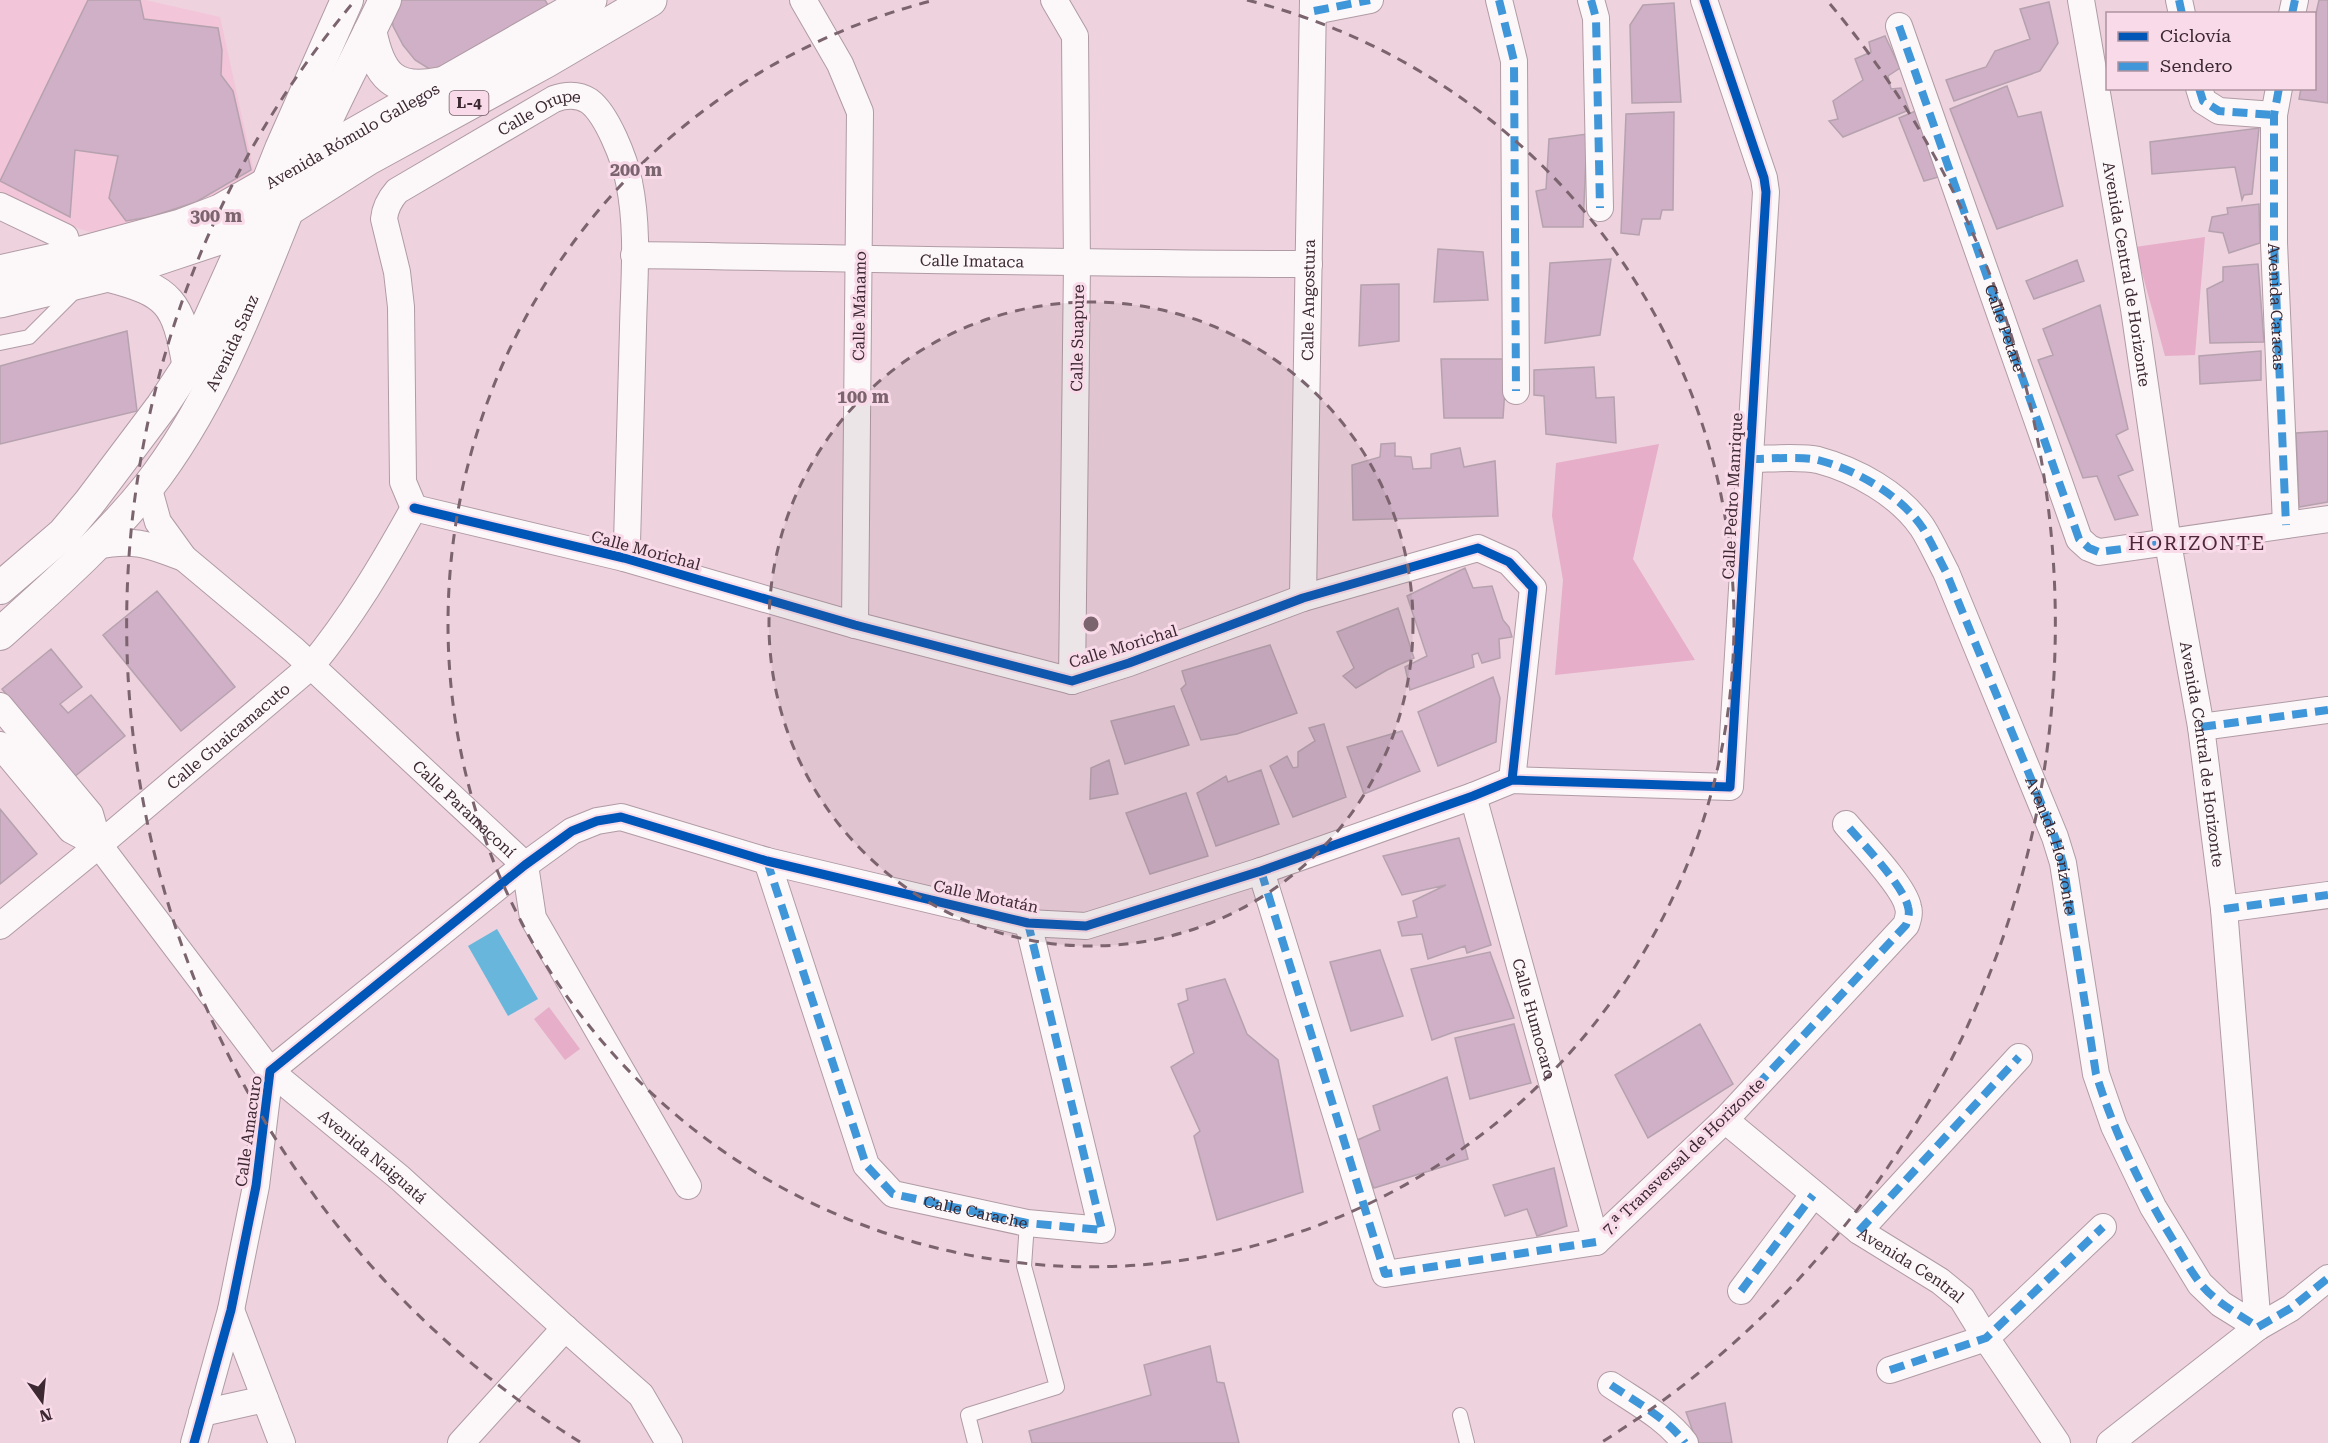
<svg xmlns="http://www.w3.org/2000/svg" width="2328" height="1443" font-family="'Roboto Serif',serif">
<rect width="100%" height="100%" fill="#eed2de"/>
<path fill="#f2c5d9" d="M0 0H145L220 17 254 172 224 193 187 209 114 230 90 232 71 226 0 191Z"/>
<path fill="#e6aec8" d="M2205 237 2195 355 2165 356 2135 247Z
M1659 444 1633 559 1695 660 1555 675 1563 580 1552 516 1556 463Z
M549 1007 580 1049 565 1060 534 1019Z"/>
<path fill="#68b6dc" d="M497 929 538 999 508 1016 468 946Z"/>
<path fill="#cfb0c6" stroke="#b6a2ae" stroke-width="1.5" d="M88 0H140L144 19 218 28 222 50 221 75 233 91 251 170 196 202 150 217 126 221 109 198 118 156 75 150 70 217 0 181Z
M394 0H545L548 5 475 56 431 70 415 60 403 45 393 26 391 6Z
M2319 0H2328V103L2299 99 2301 88H2314V22Z
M2049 2 2058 43 2040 71 1954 101 1946 80 1986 67 1995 51 2030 39 2020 9Z
M1674 3 1681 102 1632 103 1630 25 1643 5Z
M1885 36 1900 68 1888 76 1891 89 1901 88 1909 110 1843 137 1829 121 1838 119 1833 101 1863 80 1855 59 1871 52 1869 42Z
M2007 86 2018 117 2041 112 2063 206 1997 229 1950 109Z
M1918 110 1942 176 1924 181 1899 118Z
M1674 112 1673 210H1662L1660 219H1642L1639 235 1621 233 1626 114Z
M2259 128 2252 194 2244 195 2242 200 2235 167 2152 174 2150 142Z
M1587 134 1583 227H1543L1536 191 1546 189 1549 139Z
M2259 204 2260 243 2229 253 2223 233 2209 231 2212 217 2228 214 2227 208Z
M1438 249 1483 252 1488 300 1434 302Z
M1611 259 1600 335 1545 343 1550 263Z
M2077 260 2084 281 2034 299 2026 281Z
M2258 264 2264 342 2210 343 2207 289 2223 281V267Z
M1399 284V341L1359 346 1361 285Z
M2100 305 2128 429 2116 435 2133 470 2118 476 2138 515 2115 520 2097 476 2083 478 2038 360 2053 355 2043 329Z
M127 331 137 411 0 444V366Z
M2261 351V380L2200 384 2199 356Z
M1441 359H1507L1503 418H1444Z
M1594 367 1596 398 1614 397 1616 443 1546 434 1544 396 1534 395V370Z
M2328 431V502L2299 507 2296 433Z
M1395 443V456L1411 457 1413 469 1431 468V454L1460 448 1464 467 1495 461 1498 516 1353 520 1352 465 1380 457 1381 444Z
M1465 568 1473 588 1492 586 1503 620 1509 627 1512 637 1499 639 1500 658 1482 663 1478 653 1472 655 1474 667 1410 690 1405 667 1427 656 1407 596Z
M157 591 235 687 181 731 103 635Z
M1398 608 1414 658 1387 670 1356 688 1343 676 1354 668 1337 632Z
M1270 645 1297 713 1237 734 1201 740 1181 689 1186 684 1182 671Z
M51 649 82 687 60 704 68 713 91 695 125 736 74 777 2 689Z
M1493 677 1500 698 1496 742 1438 766 1418 712Z
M1174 706 1189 745 1125 764 1111 721Z
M1324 724 1346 797 1293 817 1270 766 1287 756 1293 768 1298 767V752L1315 741 1309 728Z
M1402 731 1420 771 1364 794 1347 747Z
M1109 760 1118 794 1090 799 1091 768Z
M1261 770 1279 824 1216 846 1197 793 1226 776 1228 782Z
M1186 793 1208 856 1150 874 1126 813Z
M0 809 37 854 0 884Z
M1459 838 1491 945 1467 953 1465 946 1428 959 1422 934 1402 936 1398 922 1417 917 1413 901 1446 885 1402 895 1383 856Z
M1380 950 1403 1016 1351 1031 1330 962Z
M1490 952 1514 1018 1454 1032 1432 1040 1411 969Z
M1225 979 1247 1034 1278 1060 1303 1192 1217 1220 1194 1136 1200 1131 1171 1067 1194 1053 1178 1004 1188 1000 1186 989Z
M1514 1024 1531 1083 1470 1099 1455 1038Z
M1700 1024 1733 1084 1648 1138 1615 1075Z
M1447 1077 1468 1159 1374 1188 1353 1142 1380 1130 1373 1106Z
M1554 1168 1567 1226 1537 1236 1527 1209 1505 1216 1493 1185Z
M1210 1346 1217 1382 1224 1383 1239 1443H1032L1029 1431 1151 1395 1144 1365Z
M1725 1403 1732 1443H1697L1686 1412Z"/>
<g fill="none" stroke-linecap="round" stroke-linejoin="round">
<g stroke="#b09ba4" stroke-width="16">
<path id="service" d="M0 343 29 337 75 291
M1460 1415 1467 1443
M975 1443 968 1415 1057 1387 1024 1266 1027 1223"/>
</g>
<g stroke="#b09ba4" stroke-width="28">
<g id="minor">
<path d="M803 0 840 64 860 112 855 625"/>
<path d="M1054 0 1075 36 1077 264 1072 681"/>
<path d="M1499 0 1514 61 1516 391"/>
<path d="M1591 0 1596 18 1600 208"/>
<path id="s1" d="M2081 0 2134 309 2168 543 2201 727 2224 909 2258 1327"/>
<path d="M2179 0 2182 14"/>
<path d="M1314 11 1370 0"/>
<path d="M2292 14 2295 0"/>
<path d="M1899 26 2079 539 2089 548 2099 552 2328 519"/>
<path d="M2199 88 2203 101 2219 111 2274 115"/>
<path id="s2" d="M2279 88 2274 115V243L2286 525"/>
<path d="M0 206 65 237 71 256"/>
<path id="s3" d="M634 255C859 258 1084 264 1309 264"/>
<path id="s4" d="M1749 459C1768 459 1801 456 1818 460 1856 470 1899 494 1922 527 1931 541 1938 557 1946 572L2055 837 2063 863 2096 1074 2114 1126 2153 1207 2200 1284 2221 1304 2258 1327"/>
<path id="s5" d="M148 486 158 522 184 558 294 650 525 865 533 918 688 1186"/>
<path d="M414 508 624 558 855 625 1072 681 1129 663 1303 598 1478 548 1509 562 1533 588 1512 780"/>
<path id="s6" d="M414 508 403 482 401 307 397 272 384 219C385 208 390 199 397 191L554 99C565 95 578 94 589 101 607 114 625 160 629 182 639 230 634 280 633 328 631 400 629 472 627 543L624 558"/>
<path d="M96 546C135 538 149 545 184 558"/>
<path id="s7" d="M1303 598 1313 0"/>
<path id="s8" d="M0 706 90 814 99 845 270 1071 400 1178 565 1328 641 1395 669 1443"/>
<path d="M2201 727 2328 710"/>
<path d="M0 745 71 830 99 845"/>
<path id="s9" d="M1473 796 1596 1242"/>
<path id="s10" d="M767 861 866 1165 893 1194 1027 1223 1102 1230 1028 923"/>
<path d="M1261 871 1385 1274 1596 1242 1725 1120 1906 925C1908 919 1910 913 1908 907 1904 886 1861 842 1846 824"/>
<path d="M2224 909 2328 895"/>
<path id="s11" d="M0 926 99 845 311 666C351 618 384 562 414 508"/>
<path id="s12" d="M1725 1120 1859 1231 1940 1281 1962 1299 1986 1338 2057 1443"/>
<path d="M1859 1231 2019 1057"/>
<path d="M1741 1291 1813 1195"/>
<path d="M231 1310 282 1443"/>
<path d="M1890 1370 1986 1338 2103 1227"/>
<path d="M1611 1385C1636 1402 1667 1418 1685 1443"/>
<path d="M202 1413 265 1399"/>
<path d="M194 1443 231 1310 256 1186 270 1071 525 865 572 831 597 821 621 817 767 861 1028 923 1086 926 1261 871 1473 796 1512 780 1730 787 1766 192 1764 178 1704 0"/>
<path d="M461 1443 565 1328"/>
<path d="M2110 1443 2258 1327 2291 1308 2328 1278"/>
</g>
</g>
<g stroke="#b09ba4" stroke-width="34">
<g id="tertiary">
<path d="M0 588 63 534 89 503 162 406 189 365 239 254 281 149 347 0"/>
<path id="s13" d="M0 634C52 587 104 542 148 487 223 391 260 274 307 163 330 108 359 55 385 0"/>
</g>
</g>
<g stroke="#b09ba4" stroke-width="35">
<g id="primary">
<path d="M370 32C379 76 394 93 440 84"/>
<path id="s14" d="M0 272 71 256 181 226 220 211 590 0"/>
<path d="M108 275C170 291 178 302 189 365"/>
<path d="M0 301 108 275 249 228 290 208 367 159 546 61 650 0"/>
</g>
</g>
<use href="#service" stroke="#fcf8fa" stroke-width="14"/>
<use href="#minor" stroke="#fcf8fa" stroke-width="26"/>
<use href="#tertiary" stroke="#fcf8fa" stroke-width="32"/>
<use href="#primary" stroke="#fcf8fa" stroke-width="33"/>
<g stroke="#3f96d8" stroke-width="8" stroke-dasharray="15 8" stroke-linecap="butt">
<path d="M1499 0 1514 61 1516 391"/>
<path d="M1591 0 1596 18 1600 208"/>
<path d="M2179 0 2182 14"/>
<path d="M1314 11 1370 0"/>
<path d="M2292 14 2295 0"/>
<path id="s15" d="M1899 26 2079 539 2089 548 2099 552 2168 543"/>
<path d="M2199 88 2203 101 2219 111 2274 115"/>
<path d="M2279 88 2274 115V243L2286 525"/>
<path d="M1749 459C1768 459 1801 456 1818 460 1856 470 1899 494 1922 527 1931 541 1938 557 1946 572L2055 837 2063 863 2096 1074C2114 1132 2141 1188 2173 1240 2181 1254 2190 1270 2200 1283 2215 1302 2238 1314 2258 1327L2291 1308 2328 1278"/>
<path d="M2201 727 2328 710"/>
<path d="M767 861 866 1165 893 1194 1027 1223 1102 1230 1028 923"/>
<path d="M1261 871 1385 1274 1596 1242"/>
<path d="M2224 909 2328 895"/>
<path d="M1725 1120 1906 925C1908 919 1910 913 1908 907 1904 886 1861 842 1846 824"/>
<path d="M1859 1231 2019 1057"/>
<path d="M1741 1291 1813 1195"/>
<path d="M1890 1370 1986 1338 2103 1227"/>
<path d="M1611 1385C1636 1402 1667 1418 1685 1443"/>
</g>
<g stroke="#f9dae8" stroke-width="13">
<path id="cycleway" d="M414 508 624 558 855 625 1072 681 1129 663 1303 598 1478 548 1509 562 1533 588 1512 780
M194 1443 231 1310 256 1186 270 1071 525 865 572 831 597 821 621 817 767 861 1028 923 1086 926 1261 871 1473 796 1512 780 1730 787 1766 192 1764 178 1704 0"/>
</g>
<use href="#cycleway" stroke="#0057b8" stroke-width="9"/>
</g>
<circle cx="1091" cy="624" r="322" fill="#7b646e" fill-opacity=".12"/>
<g fill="none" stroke="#7b646e" stroke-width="3" stroke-dasharray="10 8">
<circle cx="1091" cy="624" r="322"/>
<path d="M1247 0A643 643 0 1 1 935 0"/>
<path d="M580 1442A965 965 0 0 1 352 4M1830 4A965 965 0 0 1 1602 1442"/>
</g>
<g text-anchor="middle" stroke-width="6" stroke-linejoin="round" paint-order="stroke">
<rect fill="#f9dae8" stroke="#755e69" stroke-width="1.5" x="449.5" y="91" width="39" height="24" rx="4.5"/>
<g font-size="15" font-weight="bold" fill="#3d2932">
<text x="469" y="108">L-4</text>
</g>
<g font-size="16" fill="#3d2932" stroke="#f9dae8">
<text dy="6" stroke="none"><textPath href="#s6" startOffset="488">Calle Orupe</textPath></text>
<text dy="6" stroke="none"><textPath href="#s14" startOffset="381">Avenida Rómulo Gallegos</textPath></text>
<text dy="6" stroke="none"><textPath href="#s3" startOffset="338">Calle Imataca</textPath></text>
<text dy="6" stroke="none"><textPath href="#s1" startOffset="278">Avenida Central de Horizonte</textPath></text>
<text dy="6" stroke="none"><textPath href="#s7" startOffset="298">Calle Angostura</textPath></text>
<text transform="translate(859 306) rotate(-89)" y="6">Calle Mánamo</text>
<text dy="6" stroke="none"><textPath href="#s2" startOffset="219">Avenida Caracas</textPath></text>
<text dy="6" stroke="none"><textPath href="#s15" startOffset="320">Calle Petare</textPath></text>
<text transform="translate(1077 338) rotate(-89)" y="6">Calle Suapure</text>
<text dy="6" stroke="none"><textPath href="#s13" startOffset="376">Avenida Sanz</textPath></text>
<text transform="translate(1732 496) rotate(-87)" y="6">Calle Pedro Manrique</text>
<text transform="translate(646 550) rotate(15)" y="6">Calle Morichal</text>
<text transform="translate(1123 646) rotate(-17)" y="6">Calle Morichal</text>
<text dy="6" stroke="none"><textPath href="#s11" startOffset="297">Calle Guaicamacuto</textPath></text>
<text dy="6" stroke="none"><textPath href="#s1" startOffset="764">Avenida Central de Horizonte</textPath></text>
<text dy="6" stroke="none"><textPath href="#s5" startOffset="458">Calle Paramaconí</textPath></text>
<text dy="6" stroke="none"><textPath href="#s4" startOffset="540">Avenida Horizonte</textPath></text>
<text transform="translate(986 896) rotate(12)" y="6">Calle Motatán</text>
<text dy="6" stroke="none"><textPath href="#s9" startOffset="231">Calle Humocaro</textPath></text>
<text transform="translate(248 1131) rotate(-82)" y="6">Calle Amacuro</text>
<text dy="6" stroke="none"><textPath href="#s8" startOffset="590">Avenida Naiguatá</textPath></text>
<text transform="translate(1683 1156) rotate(-44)" y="6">7.ª Transversal de Horizonte</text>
<text dy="6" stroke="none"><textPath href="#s10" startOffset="444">Calle Carache</textPath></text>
<text dy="6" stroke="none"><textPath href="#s12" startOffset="236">Avenida Central</textPath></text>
</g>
<g font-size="20" letter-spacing="1.5" fill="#4e273a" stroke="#f9dae8">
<text x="2197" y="550">HORIZONTE</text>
</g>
</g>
<circle cx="1091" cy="624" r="9" fill="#7b646e" stroke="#f9dae8" stroke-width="3"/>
<g font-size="18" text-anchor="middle" font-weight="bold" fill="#7b646e" stroke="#f9dae8" stroke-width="6" stroke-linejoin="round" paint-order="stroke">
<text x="636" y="176">200 m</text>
<text x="216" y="222">300 m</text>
<text x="863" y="403">100 m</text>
</g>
<rect x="2106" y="12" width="210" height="78" fill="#f9dae8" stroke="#ae939f" stroke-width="1.5"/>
<rect x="2118" y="32" width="30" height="9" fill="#0057b8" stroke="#ae939f" stroke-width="1.5"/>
<text x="2160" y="42" font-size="18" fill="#3d2932">Ciclovía</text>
<rect x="2118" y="62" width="30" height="9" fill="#3f96d8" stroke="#ae939f" stroke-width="1.5"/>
<text x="2160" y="72" font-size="18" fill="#3d2932">Sendero</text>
<g transform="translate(42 1401) rotate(165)" stroke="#f9dae8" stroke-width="4.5" paint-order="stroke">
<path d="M0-4.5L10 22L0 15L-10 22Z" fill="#3d2932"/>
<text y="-9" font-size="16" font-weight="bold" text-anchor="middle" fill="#3d2932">N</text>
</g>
</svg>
